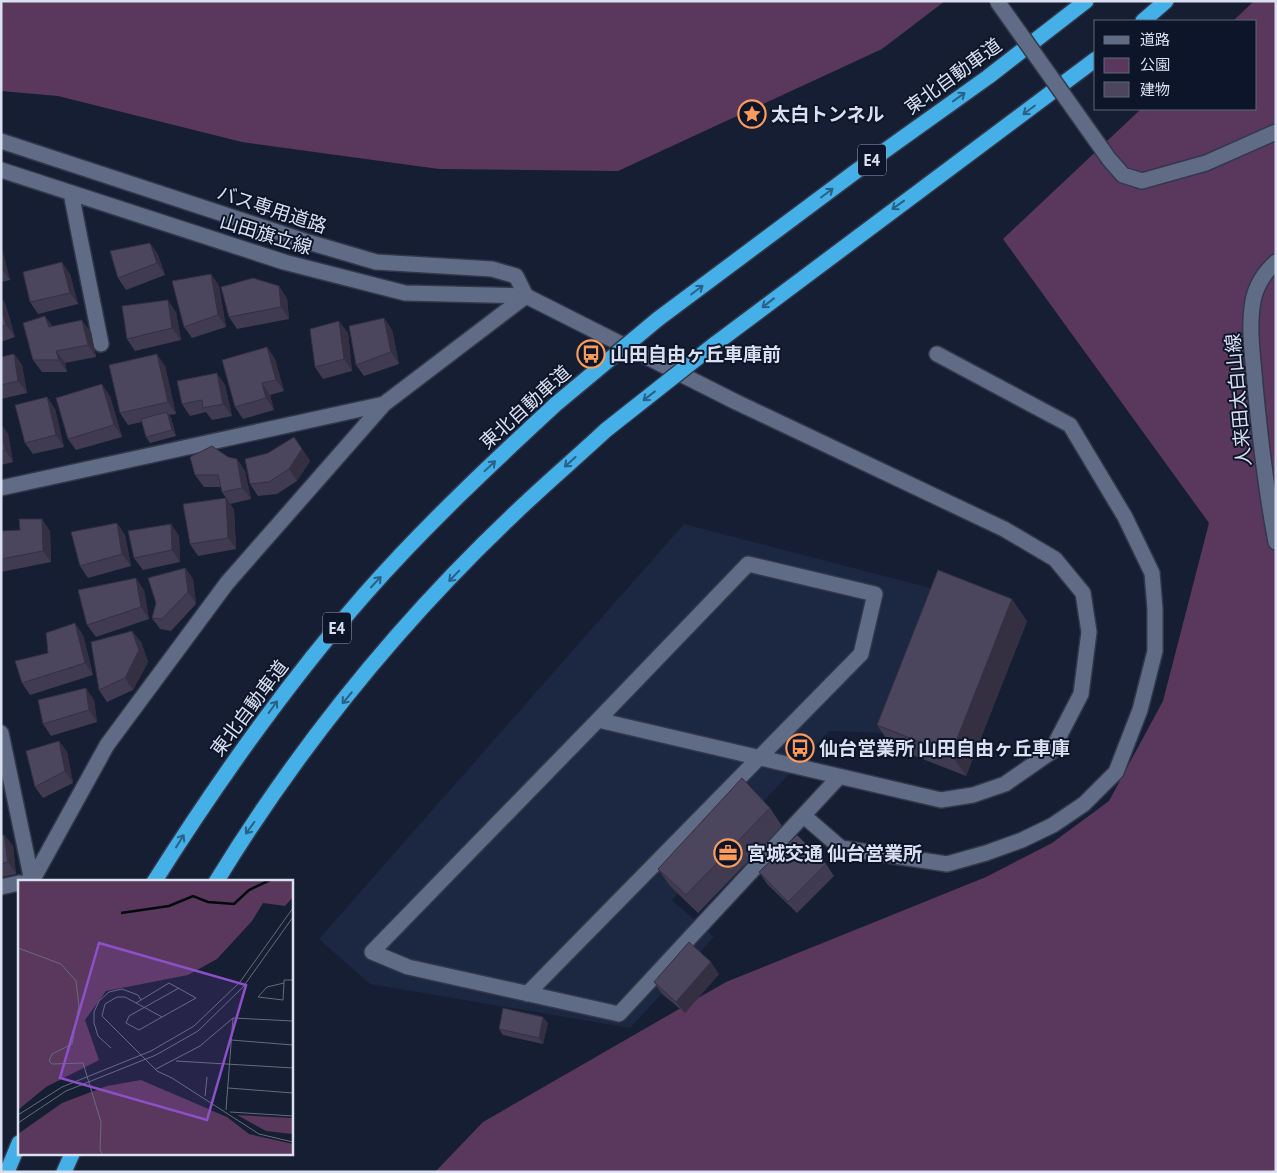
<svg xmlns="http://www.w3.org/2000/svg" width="1277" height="1173" font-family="'PT Sans Narrow','Noto Sans JP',sans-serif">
<rect width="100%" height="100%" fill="#151e33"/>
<path fill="#1c2741" d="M684 524 942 591 883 733 829 731 672 900 714 937 630 1028 370 984 319 939Z"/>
<path fill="#5a385d" d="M1 1H945L882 49 618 171 439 169 242 142 58 96 1 91Z
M1254 1H1276V1172H435L483 1122 726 982 986 877 1052 843 1109 801 1163 701 1209 523 1003 239 1141 109H1256V21H1233Z"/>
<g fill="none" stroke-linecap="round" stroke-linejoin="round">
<g stroke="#323849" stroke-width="18">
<path id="minor" d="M1 141 308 242 376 262 492 269 516 276 526 296
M1109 159 1123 175 1142 181 1206 163 1276 132
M1 170 284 262 405 293 526 296 736 402 1004 529 1055 559 1083 593 1089 632 1081 694 1051 752 1005 784 973 795 941 800 598 720 372 952 408 967 619 1014 839 777
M71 193 101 344
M1276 262C1265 272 1256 285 1253 301 1248 328 1253 358 1255 385 1260 438 1266 490 1276 542
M1 488 384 404
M1 733 32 881
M804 816 841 848 947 864 986 853 1022 840 1053 825 1084 804 1116 772 1140 710 1155 651V609L1152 573 1125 517 1070 425 937 354
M26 882 32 881 107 745 227 583 384 404 526 296
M1 887 19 883
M527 994 861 654 875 594 748 564 598 720"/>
</g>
<g stroke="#323849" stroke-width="18">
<path id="highway" d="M1143 21 1166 1
M658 319 855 172 988 77 1086 1
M715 344 1096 59
M154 882C218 781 286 684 365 594 424 527 490 465 556 404
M216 882C298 748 400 622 514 514 544 485 576 458 606 430
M7 1172 19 1143
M64 1172 72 1154"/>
</g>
<use href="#minor" stroke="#606c85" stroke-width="15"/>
<use href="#highway" stroke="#45afe8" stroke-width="15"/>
<g stroke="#323849" stroke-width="18" stroke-linecap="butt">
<path id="minor-bridge" d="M997 1 1109 159"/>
</g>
<g stroke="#323849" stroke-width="18" stroke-linecap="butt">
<path id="highway-bridge" d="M556 404 658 319
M606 430 715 344"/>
</g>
<use href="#minor-bridge" stroke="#606c85" stroke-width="15"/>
<use href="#highway-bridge" stroke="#45afe8" stroke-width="15"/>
</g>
<path fill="#403b51" d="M150 243 158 255 165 275 126 290 118 278Z
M1 247 10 280 1 282Z
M70 274 78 304 38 314 30 302Z
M211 274 219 286 226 327 192 338 184 327Z
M1 298 5 303 15 337 1 342Z
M287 298 289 319 237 329 229 317Z
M176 312 181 340 135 351 127 339Z
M384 318 392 330 399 364 364 376 356 365Z
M53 326 91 332 96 357 65 363 67 372H42L33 360Z
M348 333 352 371 323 379 315 367Z
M267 347 275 359 284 391 270 395 274 410 243 419 235 407Z
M14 354 22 365 27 393 1 399V357Z
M165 366 176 414 169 415 171 418 176 436 150 443 146 437 142 422 128 425 120 413Z
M225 385 232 416 212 420 206 412 190 416 182 404Z
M110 396 122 437 76 450 68 439Z
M47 397 55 409 64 447 33 454 25 443Z
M1 424 8 434 13 462 1 465Z
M302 449 310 461 297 481 277 494 258 496 250 484Z
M237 459 245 471 251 499 230 504 222 492 221 487H204L195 475Z
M234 509 236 549 198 556 190 544Z
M117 523 125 535 131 566 88 578 80 566Z
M171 524 179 536 180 562 143 570 134 558Z
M1 531H50L51 562 1 572Z
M185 568 193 579 196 604 171 631 160 629 152 618Z
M144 590 149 619 96 637 87 625Z
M1027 621 966 776 892 747 877 725Z
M132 631 141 642 148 662 133 690 107 702 99 690Z
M83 635 93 675 30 695 22 683 48 653Z
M94 700 97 722 51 736 43 724Z
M59 741 67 752 73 783 43 798 35 787Z
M770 808 782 826 698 913 670 886 658 869Z
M1 835H4L13 846 16 874 1 877Z
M826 864 834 876 797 913 767 884 759 872Z
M719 974 685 1013 662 994 654 982Z
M548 1023 543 1044 503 1035 499 1029Z"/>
<path fill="#343042" d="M150 243 158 255 165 275 157 263Z
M1 247 2 248 10 280 1 268Z
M62 262 70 274 78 304 70 293Z
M211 274 219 286 226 327 218 315Z
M279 286 287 298 289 319 281 307Z
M1 298 5 303 15 337 6 325 1 307Z
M168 300 176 312 181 340 172 328Z
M45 316 54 328 49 327Z
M384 318 392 330 399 364 391 352Z
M82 320 91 332 96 357 88 345Z
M339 321 348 333 352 371 344 359Z
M267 347 275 359 284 391 276 380Z
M56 351 65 363 67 372 59 360Z
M14 354 22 365 27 393 18 381Z
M157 354 165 366 176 414 168 402Z
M217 373 225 385 232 416 223 404Z
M262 383 270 395 274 410 266 398Z
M102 384 110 396 122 437 114 425Z
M47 397 55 409 64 447 56 435Z
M167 412 171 418 176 436 172 430Z
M1 424 8 434 13 462 5 450 1 431Z
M294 437 310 461 297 481 289 469Z
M237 459 245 471 251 499 242 488Z
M226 498 234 509 236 549 228 538Z
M42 519 50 531 51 562 43 551Z
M117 523 125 535 131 566 122 554Z
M171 524 179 536 180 562 172 550Z
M185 568 193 579 196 604 188 592Z
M136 578 144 590 149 619 141 607Z
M1012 599 1027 621 966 776 951 754Z
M75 623 83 635 93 675 85 663Z
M132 631 141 642 148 662 133 690 125 678Z
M86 688 94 700 97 722 89 710Z
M59 741 67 752 73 783 65 771Z
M4 835 13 846 16 874 8 862Z
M711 962 719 974 685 1013 676 1002Z
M543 1017 548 1023 543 1044 539 1038Z"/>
<path fill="#4b455e" stroke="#343042" d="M150 243 157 263 118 278 110 251Z
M62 262 70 293 30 302 23 272Z
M211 274 218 315 184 327 172 281Z
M253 278 279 286 281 307 229 317 221 287Z
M168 300 172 328 127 339 122 306Z
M1 307 6 325 1 327Z
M45 316 49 327 82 320 88 345 56 351 59 360H33L23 323Z
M384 318 391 352 356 365 349 326Z
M339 321 344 359 315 367 310 329Z
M267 347 276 380 262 383 266 398 235 407 222 360Z
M14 354 18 381 1 385V357Z
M157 354 168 402 120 413 109 365Z
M217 373 223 404 203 408 202 400 182 404 177 381Z
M102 384 114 425 68 439 56 398Z
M47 397 56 435 25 443 15 405Z
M167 412 172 430 146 437 141 419Z
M1 431 5 450 1 451Z
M294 437 302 449 289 469 269 482 250 484 245 459 268 453Z
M212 446 228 457 237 459 242 488 222 492 218 475H195L190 457Z
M226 498 228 538 190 544 183 504Z
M19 519H42L43 551 1 559V531L20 530Z
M117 523 122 554 80 566 71 532Z
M171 524 172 550 134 558 128 531Z
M185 568 188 592 162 619 152 618 156 603 148 578Z
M938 570 1012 599 951 754 877 725Z
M136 578 141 607 87 625 78 590Z
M75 623 85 663 22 683 15 661 48 653 46 633Z
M132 631 139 650 125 678 99 690 91 642Z
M86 688 89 710 43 724 38 700Z
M59 741 65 771 35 787 26 751Z
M742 778 770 808 686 895 658 869Z
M1 835H4L8 862 1 864Z
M797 835 826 864 788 902 759 872Z
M689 942 711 962 676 1002 654 982Z
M503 1008 543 1017 539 1038 499 1029Z"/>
<defs><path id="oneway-shaft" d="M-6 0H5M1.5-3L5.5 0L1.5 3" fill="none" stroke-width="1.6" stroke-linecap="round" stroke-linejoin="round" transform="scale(1.25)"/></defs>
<g stroke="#286288">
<use href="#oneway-shaft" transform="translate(959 97) rotate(-36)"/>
<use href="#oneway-shaft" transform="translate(1029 110) rotate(143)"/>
<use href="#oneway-shaft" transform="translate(827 193) rotate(-37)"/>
<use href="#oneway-shaft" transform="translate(898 205) rotate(144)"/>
<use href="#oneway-shaft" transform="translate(697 290) rotate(-37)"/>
<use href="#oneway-shaft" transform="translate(768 303) rotate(142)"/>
<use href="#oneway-shaft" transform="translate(649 396) rotate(142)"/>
<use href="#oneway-shaft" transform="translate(570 462) rotate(138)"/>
<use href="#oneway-shaft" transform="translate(490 466) rotate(-43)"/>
<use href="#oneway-shaft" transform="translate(454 576) rotate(134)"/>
<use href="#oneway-shaft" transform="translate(376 582) rotate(-47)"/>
<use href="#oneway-shaft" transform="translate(347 698) rotate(130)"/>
<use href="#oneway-shaft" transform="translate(273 707) rotate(-54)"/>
<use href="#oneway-shaft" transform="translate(250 828) rotate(126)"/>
<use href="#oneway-shaft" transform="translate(180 841) rotate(-58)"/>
</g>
<defs>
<g id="sight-ring" transform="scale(1.4375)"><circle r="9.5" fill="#0c1529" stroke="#ff9b5a" stroke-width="1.5"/><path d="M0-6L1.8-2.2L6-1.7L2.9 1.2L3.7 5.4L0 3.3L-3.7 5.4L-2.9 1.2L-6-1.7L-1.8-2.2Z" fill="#ff9b5a"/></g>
<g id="bus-ring" transform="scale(1.4375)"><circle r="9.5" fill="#0c1529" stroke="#ff9b5a" stroke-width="1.5"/><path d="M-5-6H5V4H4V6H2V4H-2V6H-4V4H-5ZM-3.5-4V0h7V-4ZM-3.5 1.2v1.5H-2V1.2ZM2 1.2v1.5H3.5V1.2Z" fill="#ff9b5a"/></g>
<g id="office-ring" transform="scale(1.4375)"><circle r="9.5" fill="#0c1529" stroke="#ff9b5a" stroke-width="1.5"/><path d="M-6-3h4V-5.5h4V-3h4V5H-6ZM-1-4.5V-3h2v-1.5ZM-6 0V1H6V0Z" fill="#ff9b5a"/></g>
</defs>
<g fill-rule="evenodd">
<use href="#sight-ring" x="752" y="114"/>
<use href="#bus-ring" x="591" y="354"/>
<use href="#bus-ring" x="800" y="748"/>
<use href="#office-ring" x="728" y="853"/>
</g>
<g text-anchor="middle" stroke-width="4" stroke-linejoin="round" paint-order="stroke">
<g fill="#0c1529" stroke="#9ca3b4" stroke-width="1">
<rect x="858" y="144.5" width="28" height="31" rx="4"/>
<rect x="323" y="612.5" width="28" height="31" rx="4"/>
</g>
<g font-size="18" font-weight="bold" fill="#dae0ef">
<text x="872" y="166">E4</text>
<text x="337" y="634">E4</text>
</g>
<g font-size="19" fill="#dae0ef" stroke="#0c1529">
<text transform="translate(953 76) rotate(-36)" y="7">東北自動車道</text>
<text transform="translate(272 209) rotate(18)" y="7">バス専用道路</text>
<text transform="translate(266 234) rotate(17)" y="7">山田旗立線</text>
<text transform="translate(1238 400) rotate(-95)" y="7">人来田太白山線</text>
<text transform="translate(525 407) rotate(-42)" y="7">東北自動車道</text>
<text transform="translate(249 708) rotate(-53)" y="7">東北自動車道</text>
</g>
<g font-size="19" font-weight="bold" fill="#dae0ef" stroke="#0c1529" text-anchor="start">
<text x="771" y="121">太白トンネル</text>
<text x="610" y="361">山田自由ヶ丘車庫前</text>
<text x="819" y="755">仙台営業所 山田自由ヶ丘車庫</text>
<text x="747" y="860">宮城交通 仙台営業所</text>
</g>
</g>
<g transform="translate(18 880)">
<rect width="275" height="275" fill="#151e33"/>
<path d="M0 0H275V17L267 26 245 23 234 41 199 79 170 95 88 111 67 140 81 180 28 207 0 230ZM123 200 209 237 231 254 275 264V275H0V254L44 223 89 206ZM219 235 274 238V254L248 251Z" fill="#5a385d"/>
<path fill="none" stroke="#020a0c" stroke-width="2.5" d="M103 33 151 26 175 16 190 22 216 24 231 10 252 0"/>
<path fill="none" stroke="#646c7e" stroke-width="1" d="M0 68 43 84 58 101 61 126 54 164 34 174 31 181 34 184 65 183 83 242 82 270 85 275M266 103 265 120 240 117 249 107 266 103V100H275M118 123 151 103 178 118 144 137 107 117H99L87 124 84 136 139 191 154 198 241 254 275 262M144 137 121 150 108 143 111 136 161 108M213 160 275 165M93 168 80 156 76 143V132L81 121 91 112 104 109 120 115 123 120M158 181 275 188M138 189 182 166 215 138 275 141M210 208 275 213M187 216 189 197M208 230 215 138M212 232 275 236M0 235 44 207 133 171 176 146 222 102 275 28M0 243 48 211 138 175 180 151 225 107 275 37"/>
<path fill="#8e50c9" fill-opacity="0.15" stroke="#8e50c9" stroke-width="2.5" d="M81 63 228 105 189 240 42 198Z"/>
<rect width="275" height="275" fill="none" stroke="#dae0ef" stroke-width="2.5"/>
</g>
<rect width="1277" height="1173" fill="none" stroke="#dae0ef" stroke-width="5"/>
<rect x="1094" y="20" width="162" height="90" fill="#0c1529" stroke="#5e6678"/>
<rect x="1104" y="36" width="25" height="8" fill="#606c85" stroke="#5e6678"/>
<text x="1140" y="45" font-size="15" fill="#dae0ef">道路</text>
<rect x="1104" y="58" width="25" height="15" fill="#5a385d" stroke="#5e6678"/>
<text x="1140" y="70" font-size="15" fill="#dae0ef">公園</text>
<rect x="1104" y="82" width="25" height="15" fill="#4b455e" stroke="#5e6678"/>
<text x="1140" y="95" font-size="15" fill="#dae0ef">建物</text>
</svg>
